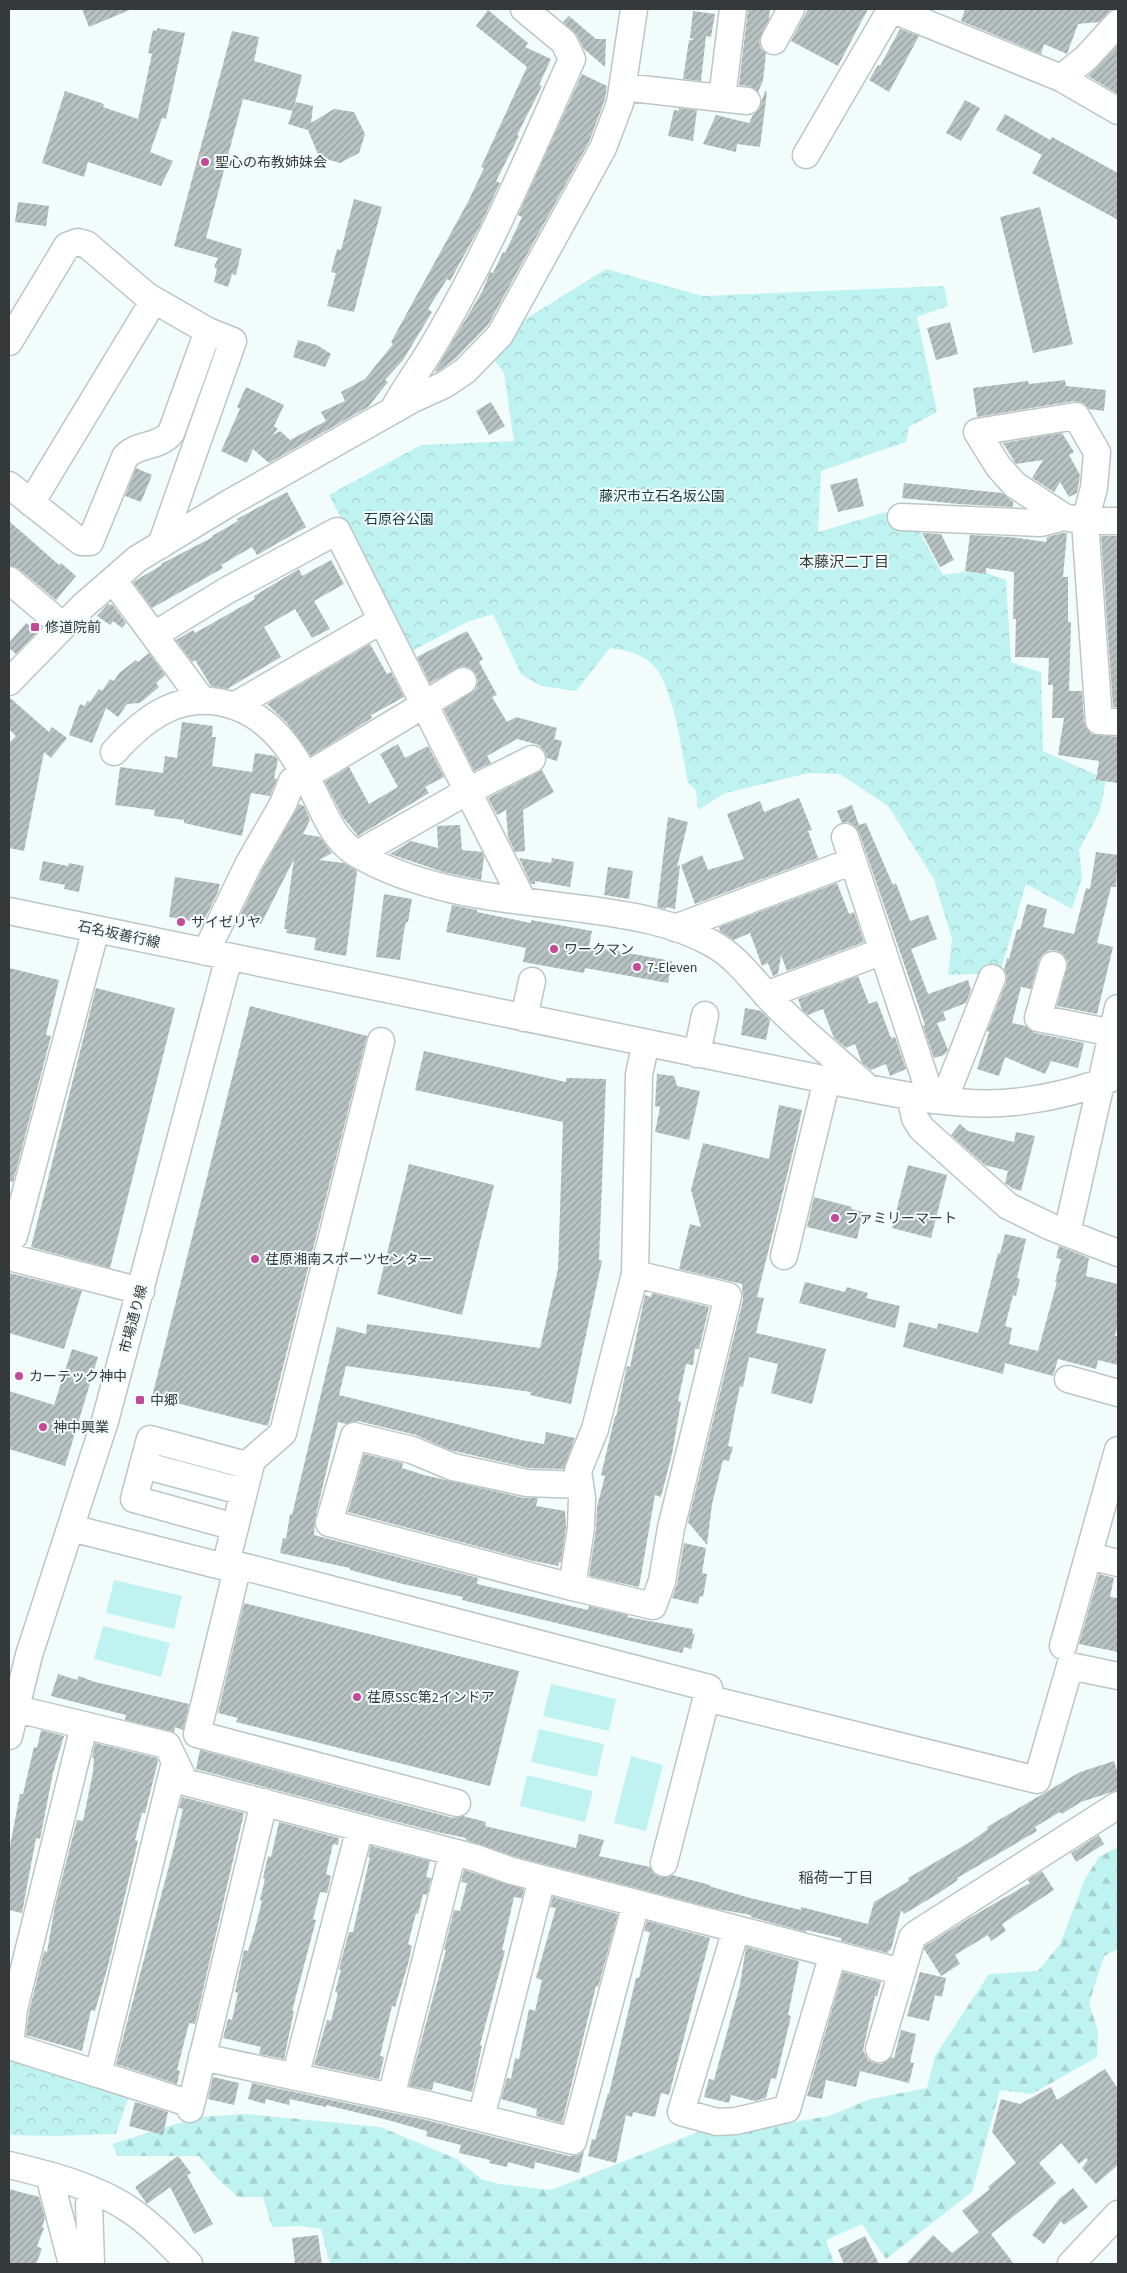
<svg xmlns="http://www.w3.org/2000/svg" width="1127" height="2273" font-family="'Source Sans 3','Noto Sans JP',sans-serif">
<defs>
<pattern id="forest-firs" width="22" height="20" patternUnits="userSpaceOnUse" patternTransform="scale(1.25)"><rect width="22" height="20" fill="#bff3f1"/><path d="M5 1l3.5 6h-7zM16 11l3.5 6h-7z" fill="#a5d1cf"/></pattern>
<pattern id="park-crowns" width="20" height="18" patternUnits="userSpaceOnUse" patternTransform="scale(1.25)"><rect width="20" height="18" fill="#bff3f1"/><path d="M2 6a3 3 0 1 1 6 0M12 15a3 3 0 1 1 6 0" fill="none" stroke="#a5d1cf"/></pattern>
<pattern id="building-hatch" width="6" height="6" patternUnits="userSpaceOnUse" patternTransform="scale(1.25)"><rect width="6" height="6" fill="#b8c2c2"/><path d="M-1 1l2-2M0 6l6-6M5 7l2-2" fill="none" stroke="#969f9f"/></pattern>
</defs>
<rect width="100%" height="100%" fill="#f1fcfb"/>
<path fill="url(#forest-firs)" d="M1118 1847V1949L1104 1956 1089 2003 1098 2031 1097 2057 1032 2094 1000 2090 972 2192 886 2259 862 2224 826 2240 834 2264H330L321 2229 300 2226 272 2227 263 2197H238L216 2177 199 2156H118L112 2144 199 2117 247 2114 380 2127 457 2159 481 2179 499 2184 551 2190 706 2129 731 2133 829 2116 870 2099 927 2088 935 2056 989 1974 1038 1971 1060 1944 1085 1879 1099 1857Z"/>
<path fill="url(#park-crowns)" d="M606 269 703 296 944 286 948 306 917 317 937 412 909 427 906 442 821 471 818 532 886 512 914 522 943 575 978 570 1006 580 1011 662 1041 672 1043 751 1106 779 1100 811 1079 850 1082 878 1072 909 1026 884 1000 973 948 975 952 939 934 879 888 806 840 774 809 773 725 793 698 810 696 790 688 783C682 752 674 687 653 665 641 653 625 650 610 648L576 691 541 686 521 674 493 614 467 622 410 652 329 495 421 445 514 441 504 373 486 349 500 335Z
M9 2059 131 2090 116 2134 53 2136 9 2135Z"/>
<path fill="#bff3f1" d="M114 1580 182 1596 174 1629 106 1613Z
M103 1626 170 1643 161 1677 94 1659Z
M551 1684 616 1699 609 1731 543 1716Z
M539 1729 604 1744 597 1777 531 1762Z
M631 1756 663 1765 646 1831 614 1823Z
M527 1775 593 1791 585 1822 520 1806Z"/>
<path fill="url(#building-hatch)" d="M82 9H132L89 27Z
M748 9H770L769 19 759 41 761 49 766 53 763 81 758 92 749 86 739 85Z
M808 9H868L838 66 791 41Z
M965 9H1114L1099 22 1078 24 1067 54 1044 44 1041 54 961 21Z
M488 10 528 43 525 47 551 59 539 85 542 86 517 135 519 136 496 181 500 183 479 228 450 281 447 279 428 309 432 312 403 360 385 380 388 382 368 407 269 463 253 449 247 463 221 451 240 409 237 407 246 387 284 405 274 426 278 429 272 435 280 431 290 440 326 421 321 412 345 401 341 392 365 379 393 344 391 342 469 200 484 168 481 167 527 67 476 26Z
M693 11 715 14 711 37 706 36 701 81 683 79 689 40H694L690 38Z
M569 16 596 39H606L605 67 584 49 577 35 563 22Z
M157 28 185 33 166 119 162 118 150 152 173 161 161 186 88 162 84 177 42 163 65 91 104 104 103 107 138 119 152 54 148 53 153 30 157 31Z
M900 29 919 36 889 92 869 80 878 65 880 66Z
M232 31 259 37 254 61 302 75 293 111 243 99 206 238 242 249 236 275 232 274 228 287 214 282 217 269 214 267 218 258 174 246Z
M1118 45V94L1088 76Z
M582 74 607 86 605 99 589 142 488 325 455 359 437 372 435 371 483 290 490 272 493 273 503 252 505 253 522 217 518 215Z
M765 91 767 92 760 147 737 144 736 152 703 144 716 115 749 123 753 115 759 109Z
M965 100 980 108 961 141 946 133Z
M296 102 313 106 311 123 334 109 354 112 365 134 359 153 340 163 319 157 308 130 288 124Z
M679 108 697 110 693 141 668 136 674 110 679 111Z
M1005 114 1050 140 1052 137 1118 173V220L1032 173 1042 155 996 130Z
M354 199 382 207 354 312 327 306 336 273 331 272 337 249 341 250Z
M18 202 49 206 46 226 15 222Z
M1040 207 1073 344 1033 353 1000 217Z
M950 322 958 354 936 360 927 328Z
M298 340 317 345 331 354 325 367 293 357Z
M1065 380 1066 386 1106 390 1104 411 1089 409 1083 403 1074 401 977 417 973 388 1028 381 1029 384Z
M491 402 505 426 489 435 476 411Z
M1062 433 1074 452 1069 455 1080 475 1077 493 1069 497 1060 482 1054 492 1032 478 1043 460 1016 464 1003 443Z
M136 468 152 475 141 502 125 496Z
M857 478 864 506 838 512 830 485Z
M904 483 1002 493 1013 502V507L958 504 902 498Z
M287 492 306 527 257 555 252 547 221 565 223 568 152 608 133 582 162 565 161 564 213 537 212 536 238 521 237 519Z
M9 521 59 565 61 563 76 576 56 600 19 569 9 565Z
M922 533 941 534 954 560 940 567Z
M1062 533H1067L1063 577H1068V622H1071L1069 691H1082L1084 722 1091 734 1118 737V783L1096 780 1099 761 1058 755 1064 718H1052L1053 685H1048L1049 658 1015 657 1016 619H1013L1014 572 986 568V574L965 571 970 535 1010 537 1046 542 1047 537Z
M1101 536H1118V707H1113Z
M331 560 344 584 314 601 330 629 312 638 295 609 264 627 281 657 227 689 211 686 195 660 192 662 176 640 193 630 195 633 255 599 254 596 299 569 302 576Z
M108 604 110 605 112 604 126 623 122 628 113 621 110 625 97 616Z
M26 623 37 632 16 654 9 648V643Z
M467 631 483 659 479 662 497 695 492 697 507 722 516 717 557 728 554 739 562 741 557 761 547 758 545 752 539 745 517 739 487 756 491 763 474 771 444 710 476 689 478 681 476 674 470 668 462 666 430 683 417 657Z
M370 644 387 674 391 672 404 697 371 715 372 718 311 756 287 723 267 704Z
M149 653 165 675 156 683 159 687 140 703 127 704 118 717 106 708 92 743 69 735 80 704 85 706 87 701 90 702 99 689 102 691 110 679 114 681 119 673 136 660 138 662Z
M9 697 49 732 52 727 67 738 51 758 44 752 24 851 9 848V743L16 736 9 729Z
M182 722 213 726 212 737H216L212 766 252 772 255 753 275 756 278 760 274 778 277 779 270 796 251 793 242 836 184 823V820L154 816 155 810 115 805 120 767 163 773 165 756 177 758Z
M398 744 405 758 428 746 444 777 425 787 429 793 358 836 343 817 325 782 349 767 369 804 398 787 380 754Z
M542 770 554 792 523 810 525 851 515 852 508 837 506 810 497 815 488 798Z
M799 798 812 830 808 831 818 858 695 904 681 865 702 855 708 870 744 859 727 814 760 801 764 812Z
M299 804 304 806 310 820 303 834 320 837 332 853 319 860 344 863 357 871 346 956 314 950 316 938 286 933 287 929H284L294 859 261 924 241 914 261 872Z
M852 805 859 825 866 823 893 885 896 883 910 921 928 915 937 939 911 949 928 994 968 980 971 990 966 1003 943 1012 946 1020 937 1023 948 1050 944 1055 934 1058 923 1026 925 1025 859 832 855 826 848 822 842 823 837 811Z
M668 817 688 822 677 867 680 865 675 909 667 907 666 909 657 907Z
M460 825 462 850 482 852 484 857 481 880 443 872 390 854 411 841 438 848 437 826Z
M1096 852 1118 855 1116 887H1111L1097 943 1113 947 1097 1014 1057 1006 1068 962 1063 954 1058 951 1050 950 1043 954 1039 960 1031 989 1021 987 1012 1023 1026 1026 1035 1033 1084 1043 1078 1068 1051 1061 1045 1074 1005 1057 999 1076 977 1069 989 1032 987 1031 1006 983 1007 976 1004 970 1007 958 1009 959 1017 929 1020 930 1027 904 1047 909 1043 927 1074 934 1086 888 1090 889Z
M519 858 551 863 552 858 574 862 570 887 535 881V884H531Z
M43 861 68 866 69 863 84 866 79 892 64 889 65 885 39 880Z
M608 867 633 871 629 899 604 895Z
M175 877 220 884 218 892 203 923 169 917Z
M837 883 849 914 854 912 864 942 787 971 781 955 778 974 773 976 768 963 762 966 750 933 734 940 720 931 719 927Z
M384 894 412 899 408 922H406L404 931 400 960 376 957Z
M452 905 477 910V912L531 923V920L592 931 589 946 672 961 668 983 585 968 584 973 523 962 526 948 446 932Z
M9 968 59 980 46 1035 51 1036 13 1182 9 1181Z
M858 976 869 1004 877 1001 891 1038 895 1037 906 1069 890 1076 886 1064 871 1070 862 1063 855 1044 846 1048 834 1038 823 1009 808 1015 802 1010 798 999Z
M96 988 175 1008 110 1268 31 1247Z
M250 1006 367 1036 268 1426 152 1397Z
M745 1008 761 1011 770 1020 766 1040 741 1035Z
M424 1051 566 1082V1078L606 1079 599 1260 602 1261 571 1404 530 1395 531 1392 346 1366 339 1395 521 1440 544 1444 546 1432 575 1438 564 1469 529 1468 450 1450 416 1435 358 1421 346 1424 338 1422 315 1519 314 1535 478 1578 477 1584 588 1610 589 1606 628 1615 627 1617 693 1629 692 1634H695L691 1649 684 1647 682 1653 643 1644 462 1600 463 1597 403 1584 350 1570V1568L280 1553 283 1538 286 1539 290 1514 292 1515 337 1327 366 1334 367 1324 540 1348 558 1269 563 1122 415 1090Z
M657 1074 674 1076 677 1086 700 1091 689 1140 655 1132 660 1107 655 1106Z
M779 1105 802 1110 795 1143 757 1297 764 1298 756 1333 826 1349 812 1404 771 1393 778 1364 749 1357 743 1387 740 1386 736 1405 728 1446 733 1447 729 1461 723 1460 712 1504 707 1545 688 1522 743 1300 742 1284 679 1269 690 1224 701 1227 691 1190 703 1143 769 1159Z
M960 1124 968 1131 1014 1142 1016 1132 1035 1136 1021 1191 1012 1188 1005 1183 1008 1171 985 1165 951 1135Z
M409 1164 494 1185 462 1315 377 1294Z
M908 1165 947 1175 931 1238 892 1228Z
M814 1197 852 1207 851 1209 863 1212 857 1239 807 1227Z
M1005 1234 1026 1239 1017 1278 1020 1279 1016 1296 1013 1295 1005 1326 1012 1328 1009 1344 1038 1351 1057 1282H1055L1061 1259 1056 1258 1059 1246 1089 1258 1086 1276 1118 1284V1323L1115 1336H1118V1365L1098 1360 1096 1369 1058 1359 1053 1376 1005 1363 1003 1374 903 1347 909 1322 937 1329 938 1323 978 1333 998 1253 1000 1254Z
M9 1273 82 1291 64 1349 9 1333Z
M805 1282 845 1292 847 1287 868 1293 866 1298 900 1306 895 1328 799 1303Z
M652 1293 709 1307 699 1349H695L693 1365 686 1364 678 1401 681 1402 672 1454 661 1497 655 1495 639 1587 589 1576 596 1530 597 1507 605 1476 601 1475 615 1416 616 1417 627 1366 630 1367 645 1295 651 1297Z
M72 1349 98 1357 65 1466 9 1449V1391L54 1405Z
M364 1454 403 1463 402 1468 424 1475 524 1498H538L536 1506 565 1511 566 1527 561 1562H559L558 1566 529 1560 348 1512Z
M684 1543 706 1548 702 1573 707 1574 703 1597 700 1596 698 1604 672 1598 677 1584Z
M1099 1574 1114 1578 1110 1597 1118 1598V1652L1079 1644Z
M244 1603 519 1671 490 1786 236 1722 238 1718 218 1713Z
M58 1674 77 1680 79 1676 95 1682 189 1704 183 1730 175 1727 174 1732 125 1720 126 1715 51 1696Z
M41 1730 64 1736 53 1773 40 1839 36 1838 22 1913 9 1910V1851L20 1794H23L34 1747 37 1748Z
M95 1743 157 1758 158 1761 145 1813H142L135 1840 138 1841 108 1966 95 2011 91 2010 82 2051 26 2035 29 2012 44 1951 47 1952 55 1906 77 1820 83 1821 93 1772 94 1758H92Z
M200 1750 453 1818 463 1816 486 1822 485 1826 568 1846 576 1848 579 1834 604 1840 599 1856 650 1867 654 1874 660 1877 672 1875 710 1885 709 1886 750 1898 801 1910V1907L868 1924 874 1902 909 1881 908 1878 970 1842 988 1829 987 1827 1080 1772 1114 1761 1118 1774V1790L1081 1802 1062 1814 1060 1812 1035 1827 1037 1831 957 1878 958 1880 939 1893 904 1914 901 1910 891 1950H889L888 1953 841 1941V1938L806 1930V1932L751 1917V1915L717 1909 513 1856 466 1840V1838L437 1832 196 1769Z
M182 1797 244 1813 195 2024 189 2023 177 2070 180 2071 177 2084 116 2064 173 1851 183 1809 179 1808Z
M279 1822 339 1838 338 1845 333 1844 326 1874 331 1876 327 1893 320 1892 313 1919 316 1920 292 2011H294L284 2059 259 2054 261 2047 223 2038 228 2019 232 2020 238 1993 235 1992 240 1969 244 1950 248 1951 255 1929 262 1901 260 1900 265 1879 263 1878 268 1856 271 1857Z
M1099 1835 1104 1844 1076 1862 1071 1853Z
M371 1846 430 1861 426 1877 431 1878 427 1895 423 1894 418 1914 416 1913 408 1944 412 1946 408 1964 395 2007 392 2006 380 2056 384 2057 379 2079 314 2065 327 2020 331 2021 338 1993 335 1992 341 1970 339 1969 349 1932H353L370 1857H368Z
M464 1870 524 1889 522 1898 514 1897 502 1950 505 1951 480 2045 482 2046 472 2092 434 2082 432 2090 409 2086 446 1950H444L454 1910 460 1911 467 1883 461 1882Z
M1042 1871 1054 1890 1002 1924 1006 1931 991 1941 988 1935 955 1955 960 1964 941 1976 924 1949 925 1946 971 1917 1030 1883 1028 1880Z
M553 1897 618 1914 598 1987 596 1986 562 2123 536 2116 537 2109 501 2099 507 2078 511 2079 515 2058 519 2059 529 2009 535 2011 542 1980 536 1978 556 1908 550 1907Z
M647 1921 710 1938 669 2095 661 2093 655 2117 633 2112 632 2117 626 2115 616 2163 588 2156 592 2139 595 2140 608 2093 609 2094 636 1978H639L650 1932 644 1931Z
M746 1947 799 1961 788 2015 791 2016 776 2079 771 2078 766 2098 755 2101 731 2095 729 2103 704 2097 709 2079 714 2080 740 1985Z
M843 1972 881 1982 877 1996H875L863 2050 868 2060 874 2063 882 2064 891 2057 894 2058 901 2030 916 2034 910 2062 914 2063 909 2083 860 2071 856 2087 826 2080 822 2099 807 2096Z
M920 1972 946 1978 942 1997 935 1995 929 2021 907 2016Z
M1105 2069 1118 2089V2165L1096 2184 1082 2168 1088 2160 1086 2158 1079 2164 1061 2143 1039 2163 1056 2183 991 2234 1014 2264H906L933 2235 952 2253 979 2232 962 2211 990 2189 988 2187 1016 2163 992 2132 1001 2099 1020 2104 1051 2087 1057 2100Z
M213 2077 239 2083 234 2105 208 2099Z
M252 2083 426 2120 569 2156 578 2155 584 2151 579 2173 535 2162 534 2169 508 2162 507 2167 489 2163 490 2160 459 2153 461 2145 426 2136 427 2131 384 2119 326 2105V2107L290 2099 289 2105 266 2099 265 2104 248 2099Z
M135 2102 168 2112 163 2135 129 2126Z
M178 2156 191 2173 187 2175 213 2224 194 2234 170 2187 147 2204 135 2187Z
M1073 2188 1088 2207 1064 2225 1061 2221 1044 2244 1032 2235 1059 2199Z
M9 2189 39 2197 45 2218 42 2227 44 2228 37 2246 42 2249 36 2264H9Z
M318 2235 322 2264H295L292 2238Z
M865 2236 879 2264H844L838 2250Z"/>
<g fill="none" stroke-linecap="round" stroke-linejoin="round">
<g stroke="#bcc6c6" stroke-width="29">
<path id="minor" d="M891 9 1061 78 1118 111
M774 41 791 9
M1061 78 1086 58 1118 23
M623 87 747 101
M722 98 733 9
M806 155 891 9
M9 342 67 246 78 242 86 244 147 296 208 331 171 433C159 448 137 443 125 457L90 542H81L9 485
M393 410C406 386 423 364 437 339 489 250 530 154 572 59L564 42 524 9
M31 503 154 300
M901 517 1041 523 1064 517
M1118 521H1085L1064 517 1015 485 998 466 977 432 1076 416 1097 452 1094 488 1085 521 1099 721 1118 722
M161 545 233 341 208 331
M9 580 63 626
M113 580 202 700
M154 635 226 591 337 531 523 901
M9 682 83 606 137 559 231 502 413 399 444 385 465 371 500 335 603 148 620 103 634 9
M234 706 382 620
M114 752C146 716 183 689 234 706 278 721 300 763 319 803 328 822 338 843 357 854 426 894 508 899 584 909 628 915 674 922 713 944 740 959 757 987 779 1008 807 1036 839 1061 868 1088
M845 837 932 1100
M357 854 468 791 532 759
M9 911 827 1080C890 1092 958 1110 1023 1101 1055 1097 1088 1088 1118 1076
M675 928 853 861
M206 952 248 865 283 804 292 781 306 776 463 681
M1053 965 1038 1018 1113 1033
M766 995 883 951
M524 1018 532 981
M697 1054 705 1015
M910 1096 915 1118 921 1128 1008 1206 1051 1227 1118 1253
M944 1100 992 978
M1067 1233 1118 1008
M14 1236 96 929
M784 1256 827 1080
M9 1257 141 1291
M1068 1379 1118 1393
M143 1465 150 1439 250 1466
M580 1485 527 1483 453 1467 412 1450 354 1436 329 1523 572 1587 653 1606 662 1581 671 1528 728 1296 635 1274
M235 1527 134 1499 143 1465 244 1492
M71 1528 225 1567 252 1460 283 1433 381 1041
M1089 1556 1118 1563
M226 1562 709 1688 664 1863
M238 1565 197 1734 457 1803
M572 1587 581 1528 582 1498 578 1471 595 1429 635 1274 639 1074 646 1043
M1063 1646 1118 1450
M706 1698 1037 1780 1070 1666 1118 1676
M17 1709 167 1745 185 1782 476 1858 509 1870 902 1972
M84 1726 14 2009 10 2046 98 2074 175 1762
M9 1736 29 1655 105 1421 229 957
M736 1930 681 2112 717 2122 736 2121 787 2109 833 1954
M879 2049 912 1938 916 1934 1118 1805
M202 2057 429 2105 573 2141 636 1903
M98 2074 191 2104
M295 2077 360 1828
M391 2097 453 1852
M190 2109 264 1802
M481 2118 542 1879
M9 2165C51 2175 98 2187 133 2212 154 2227 172 2246 189 2264
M49 2175 72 2264
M91 2264 89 2204 94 2192
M1071 2264 1118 2214"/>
</g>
<use href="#minor" stroke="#fff" stroke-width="26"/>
</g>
<g fill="#c5499a" stroke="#f1fcfb" stroke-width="2">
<circle cx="205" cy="162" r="5"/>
<rect x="30" y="622" width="10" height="10" rx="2.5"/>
<circle cx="181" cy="922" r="5"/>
<circle cx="554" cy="949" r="5"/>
<circle cx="637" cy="967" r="5"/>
<circle cx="835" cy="1218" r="5"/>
<circle cx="255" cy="1259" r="5"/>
<circle cx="19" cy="1376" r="5"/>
<rect x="135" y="1395" width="10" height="10" rx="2.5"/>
<circle cx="43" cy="1427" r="5"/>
<circle cx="357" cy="1697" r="5"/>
</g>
<g text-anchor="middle" stroke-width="4" stroke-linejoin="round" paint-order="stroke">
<g font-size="14" fill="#353939" stroke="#f1fcfb" text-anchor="start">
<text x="215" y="167">聖心の布教姉妹会</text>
<text x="45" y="632">修道院前</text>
<text x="191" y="927">サイゼリヤ</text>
<text x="564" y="954">ワークマン</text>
<text x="647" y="972">7-Eleven</text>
<text x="845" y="1223">ファミリーマート</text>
<text x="265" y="1264">荏原湘南スポーツセンター</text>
<text x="29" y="1381">カーテック神中</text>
<text x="150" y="1405">中郷</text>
<text x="53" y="1432">神中興業</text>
<text x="367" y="1702">荏原SSC第2インドア</text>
</g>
<g font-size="14" fill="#163b3b" stroke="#f1fcfb">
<text x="662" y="501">藤沢市立石名坂公園</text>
<text x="399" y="524">石原谷公園</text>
</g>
<g font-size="14" fill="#353939" stroke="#f1fcfb">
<text transform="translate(119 934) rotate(12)" y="5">石名坂善行線</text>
<text transform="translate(133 1319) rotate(-75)" y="5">市場通り線</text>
</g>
<g font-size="15" fill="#353939" stroke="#f1fcfb">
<text x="844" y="567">本藤沢二丁目</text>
<text x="836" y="1883">稲荷一丁目</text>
</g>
</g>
<rect width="1127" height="2273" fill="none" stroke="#353939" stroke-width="20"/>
</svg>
